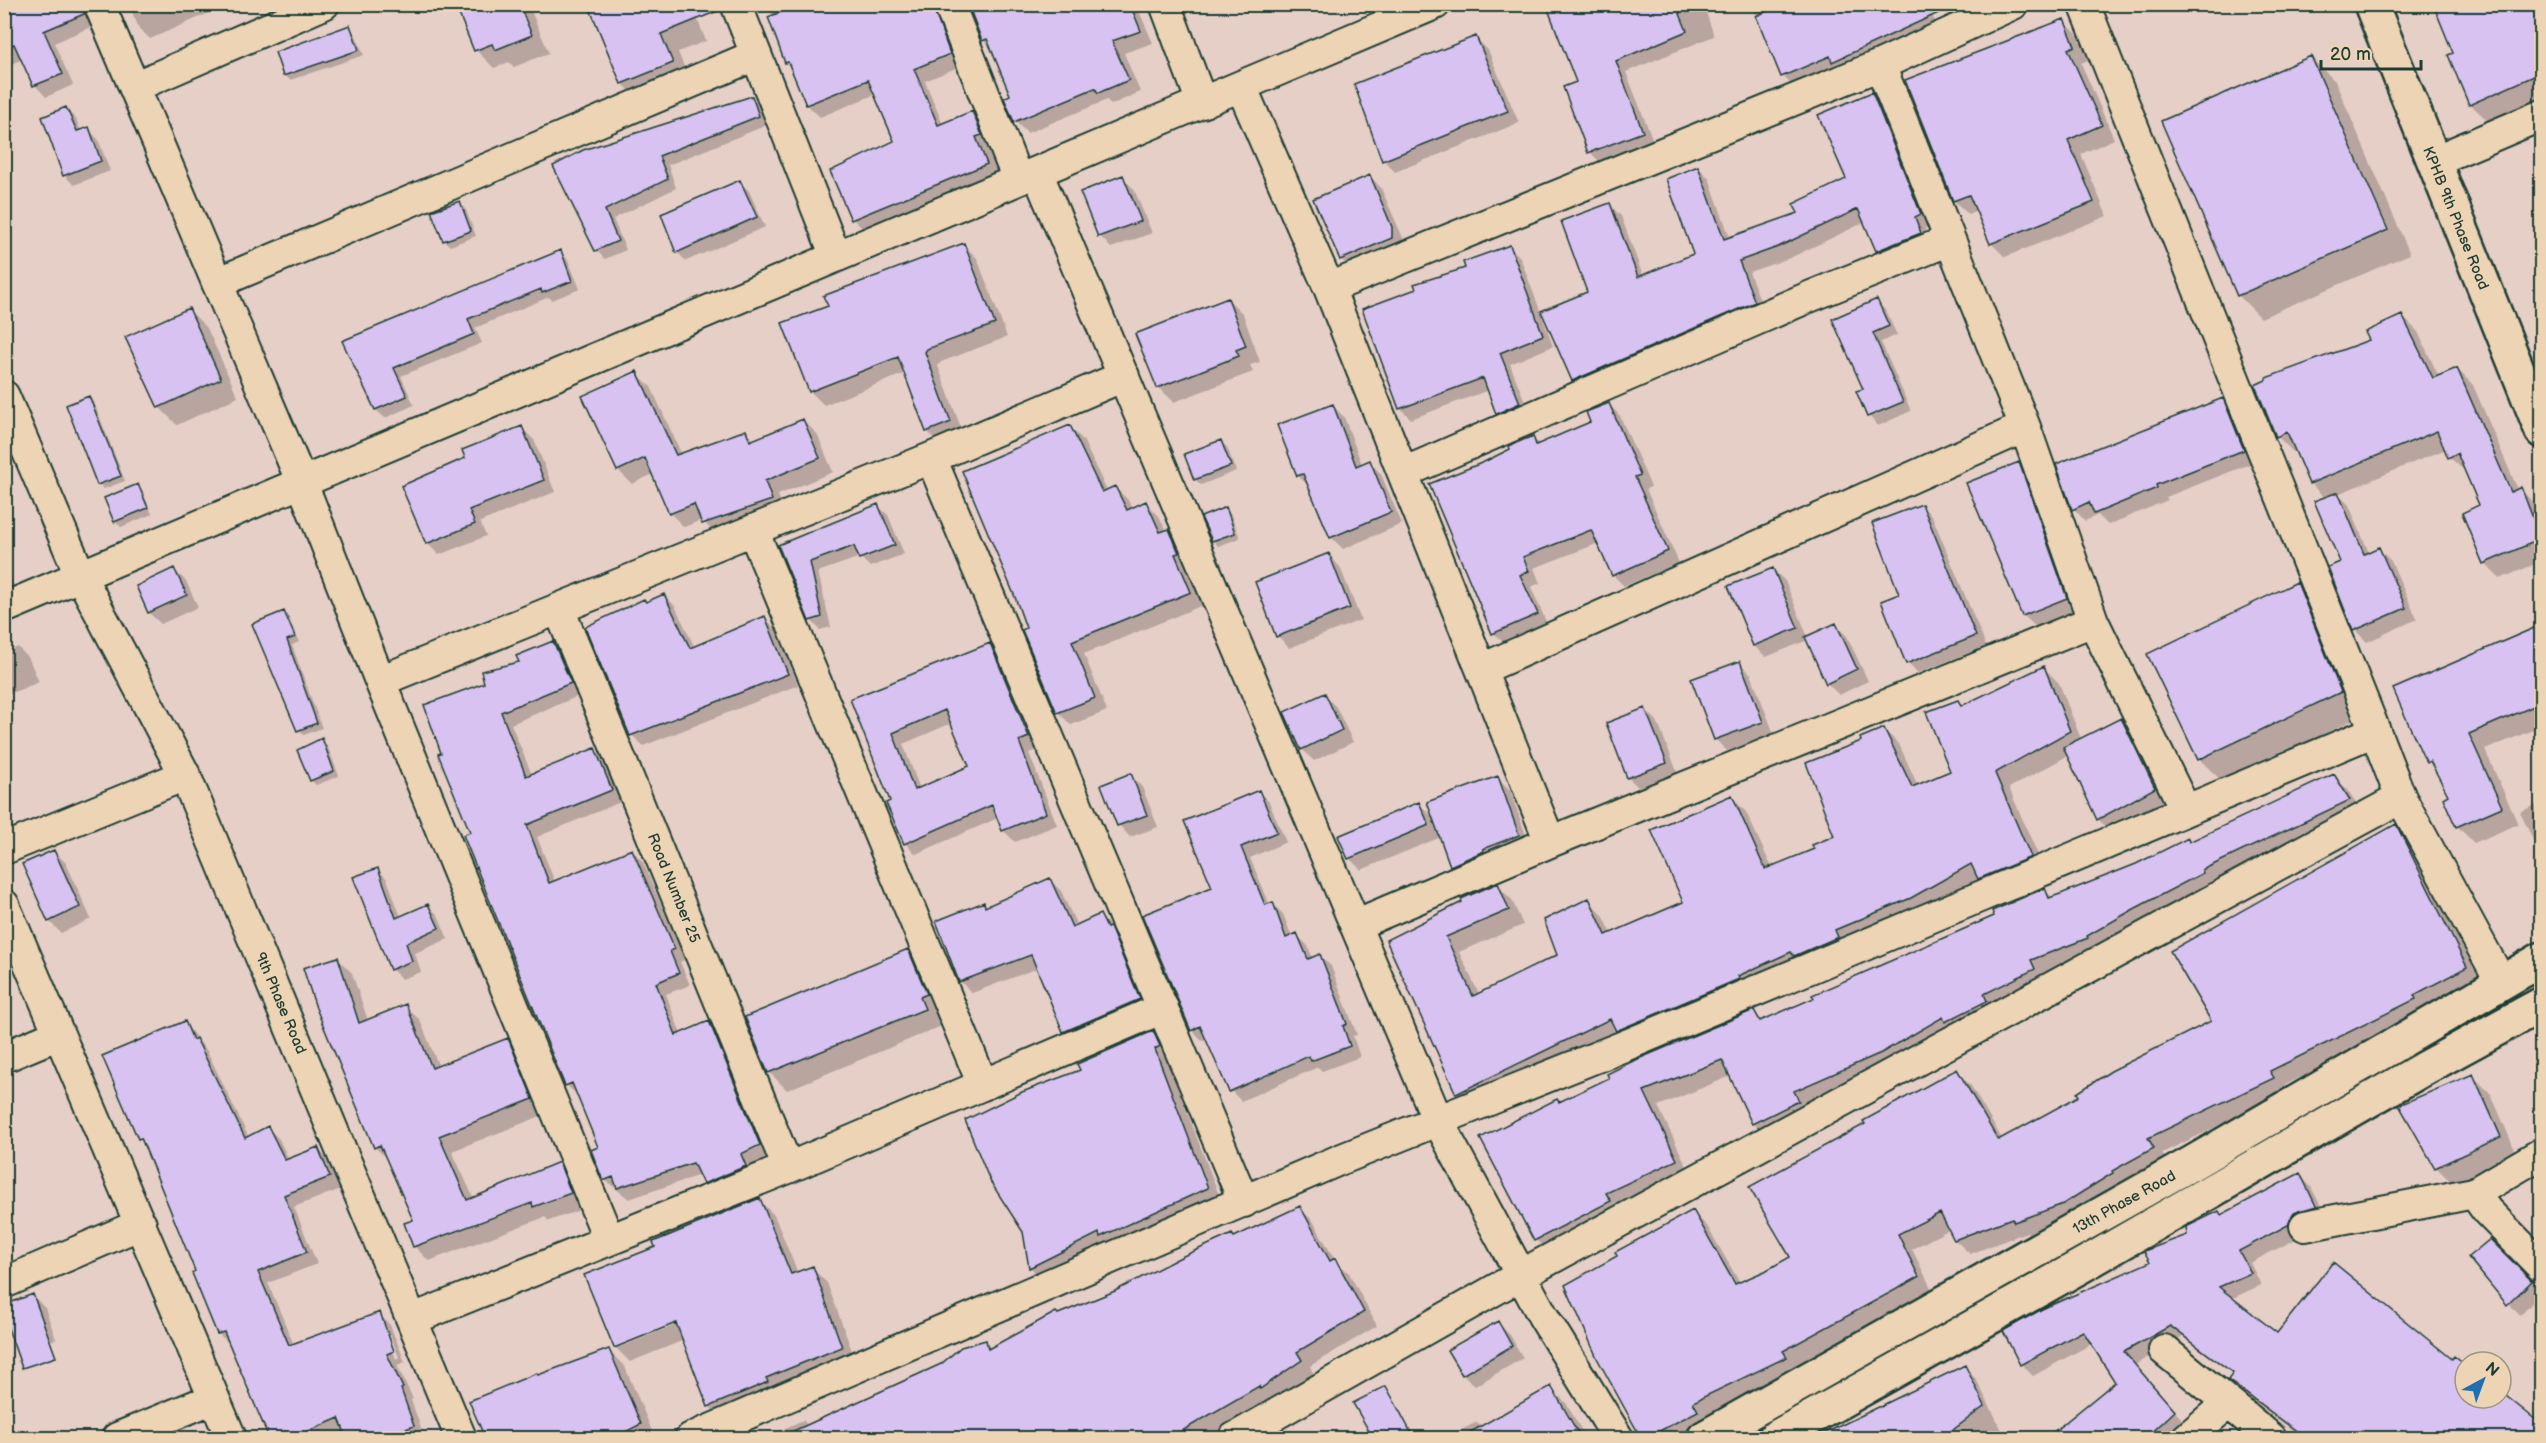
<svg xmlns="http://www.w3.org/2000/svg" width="2546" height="1443" font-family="'Balsamiq Sans',sans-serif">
<rect width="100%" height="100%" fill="#e6cfc7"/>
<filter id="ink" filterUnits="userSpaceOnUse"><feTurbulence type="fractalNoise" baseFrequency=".0167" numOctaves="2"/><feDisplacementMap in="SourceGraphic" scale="12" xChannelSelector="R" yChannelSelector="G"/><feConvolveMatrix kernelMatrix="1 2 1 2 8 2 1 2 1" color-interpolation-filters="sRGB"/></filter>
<g filter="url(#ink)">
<path fill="#0003" fill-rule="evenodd" d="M4 4H97L95 25 54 43 73 85 46 97 35 85 23 59 4 67Z
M122 4H205L209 13 150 39 139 28 131 10Z
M457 4H528L549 53 514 67 509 62 494 68 476 50Z
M590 4 694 10 706 41 678 52 690 81 640 101 622 83Z
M769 4H951L961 66 925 81 943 125 972 113 984 125 993 148 988 150 999 176 865 231 853 219 896 142 876 94 820 117 807 105 792 68 786 62Z
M1089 4H1136L1153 43 1124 53 1140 92 1111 105 1107 100 1027 133 1015 121 1012 96 993 50 983 40Z
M1553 4H1725L1706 12 1714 36 1626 72 1654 143 1601 163 1590 152 1578 83Z
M1752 4H1927L1939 30 1794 87 1783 76Z
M2434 4H2542V98L2488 121 2470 104 2455 54Z
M2064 21 2077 34 2088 60 2081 63 2114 139 2081 154 2107 216 2005 257 1992 244 1977 210 1968 214 1954 201 1907 81Z
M349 27 355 33 364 55 290 80 284 75Z
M1476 38 1488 50 1519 123 1395 172 1384 160 1356 85Z
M2311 58 2335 81 2410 254 2261 318 2238 295Z
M1872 94 1883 105 1931 226 1925 228 1931 244 1888 262 1877 251 1865 222 1790 258 1749 272 1765 313 1585 391 1573 380 1543 312 1541 313 1553 346 1510 364 1530 414 1508 423 1498 413 1489 390 1411 419 1400 408 1467 269 1510 247 1520 257 1541 313 1589 292 1610 205 1621 216 1643 276 1695 255 1698 167 1709 178 1730 238 1800 214 1848 180Z
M751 98 761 107 767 125 668 165 676 188 613 219 626 250 605 259 596 250 555 166Z
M66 109 76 119 81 131 88 129 98 139 110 171 74 185 64 175Z
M1370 176 1381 188 1404 240V250L1353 271 1341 259Z
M1122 177 1134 189 1152 233 1111 248 1100 236 1082 192Z
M740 182 749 191 765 227 686 261 677 252Z
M460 203 465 208 476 236 450 246 444 240Z
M963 244 977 258 1007 337 941 362 938 366 964 436 941 445 927 431 906 373 824 405 810 391 830 307Z
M560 251 568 260 580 289 552 300 549 297 475 328 482 343 401 376 414 405 385 418 376 410 344 342Z
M1228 299 1243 314 1260 362 1250 365 1253 372 1174 402 1158 387Z
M1876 301 1885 310 1897 335 1881 342 1911 411 1878 426 1869 416 1858 392 1865 389Z
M189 310 207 328 238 397 177 425 159 407Z
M2402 316 2418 332 2439 377 2457 369 2473 385 2518 490 2520 489 2536 505 2542 517V561L2500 579 2484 563 2481 506 2466 472 2449 457 2446 449 2338 494 2349 505 2369 553 2379 549 2391 561 2417 619 2367 642 2355 630 2325 498 2310 483 2297 450 2293 452 2277 436 2371 341Z
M637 373 651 387 682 455 746 432 755 441 803 420 817 434 833 472 778 495 785 514 718 537 702 520 684 527 670 513 653 474 632 484 618 470Z
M89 397 94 403 125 481 104 489 99 484Z
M2223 399 2234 411 2255 462 2166 497 2168 500 2108 525 2098 515 2085 521 2074 509Z
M1609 404 1620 416 1651 487 1646 489 1679 563 1624 586 1613 575 1599 543 1534 568 1540 583 1531 587 1548 626 1505 644 1493 633 1484 463 1532 437 1540 445 1592 422Z
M1332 405 1344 417 1362 465 1370 462 1381 474 1402 524 1343 549 1331 537 1310 487 1298 476Z
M1070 427 1083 440 1107 491 1115 487 1128 500 1132 509 1146 503 1159 516 1166 531 1169 530 1182 543 1191 566 1187 567 1203 605 1084 654 1107 711 1071 725 1058 712 1028 629Z
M522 428 534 440 555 492 480 522 486 536 439 555 427 543 467 459Z
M1221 442 1227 447 1236 471 1201 485 1195 479Z
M2018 463 2030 475 2078 610 2036 627 2024 616 1968 484Z
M138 486 143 492 152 514 121 527 115 521Z
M878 506 888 515 904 554 870 567 860 557 818 572 831 627 820 630 811 620 780 546Z
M1921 506 1932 516 1986 646 1918 673 1908 663 1901 595Z
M1226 509 1231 515 1240 538 1218 546 1213 540Z
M1329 555 1340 567 1361 620 1289 648 1278 636Z
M4 563 17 593 4 598Z
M1773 569 1785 581 1808 637 1835 625 1847 636 1868 681 1839 695 1827 683 1808 640 1766 657 1754 646Z
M174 570 186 581 198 607 161 624 149 613 138 587Z
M2297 584 2320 607 2363 715 2223 782 2199 759Z
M664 595 675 606 695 648 765 618 776 629 798 685 643 746 632 735 647 604Z
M283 613 289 618 299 642 292 645 322 728 304 735 298 730Z
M2542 627V726L2485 750 2518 824 2474 843 2458 827 2445 799 2450 796 2436 770 2429 762 2395 689Z
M553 642 564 654 581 695 511 724 532 775 594 750 606 761 623 801 537 837 555 882 632 850 643 862 685 960 680 962 690 985 666 994 681 1034 709 1023 720 1034 770 1157 751 1165 757 1178 715 1194 700 1175 629 1199 605 1180 600 1148 579 1096 566 1085 472 833 486 684Z
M990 645 1001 656 1039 749 1029 753 1057 825 1015 842 1003 830 998 818 916 854 905 843 852 700ZM952 723 971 767 920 789 903 744Z
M18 647 29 659 39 682 4 696V652Z
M1739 662 1751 674 1774 734 1727 751 1715 739Z
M2044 668 2059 683 2081 739 2121 720 2139 737 2172 806 2116 837 2098 819 2069 755 2009 788 2045 871 1472 1108 1458 1093 1388 941 1497 885 1512 900 1523 925 1459 952 1479 994 1559 956 1588 900 1603 915 1612 934 1685 903 1732 797 1746 812 1772 868 1816 850 1836 837 1863 742 1884 730 1899 744 1918 786 1952 772 1958 701 1963 707Z
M1324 695 1336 707 1353 742 1314 761 1302 749Z
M1645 709 1657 721 1678 774 1640 789 1629 778 1608 724Z
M321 739 327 745 339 776 316 785 311 780Z
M1130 775 1142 787 1158 827 1130 837 1119 825Z
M2333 775 2348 790 2363 815 1768 1138 1753 1123 1731 1076 1658 1106 1691 1175 1550 1255 1536 1240 1482 1139 1754 1012 1763 1021 1996 917 2044 890 2053 898 2137 865 2188 840 2191 843Z
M1498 778 1510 790 1530 847 1463 877 1451 865 1441 837 1361 870 1349 858 1419 804 1435 819Z
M1258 791 1269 802 1286 842 1250 858 1270 905 1273 904 1283 914 1292 937 1297 935 1308 946 1313 959 1320 956 1331 966 1357 1035 1353 1036 1360 1057 1322 1071 1318 1067 1241 1101 1231 1091 1207 1038 1203 1041 1192 1030 1214 888Z
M2542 802V859L2520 812Z
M2396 826 2410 841 2481 982 2430 1014 2283 1086 2287 1093 2162 1153 2168 1163 2030 1236 2027 1232 1970 1254 1955 1240 1950 1229 1912 1249 1933 1292 1796 1365 1800 1372 1706 1417 1711 1426 1687 1438H1642L1600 1360 1693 1212 1707 1226 1740 1283 1766 1272 1792 1257 1867 1125 1956 1071 1971 1086 2002 1139 2213 1022Z
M54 851 66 863 91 919 61 933 49 921Z
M377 869 387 879 401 917 428 905 438 915 448 939 415 953 421 972 402 979 391 969Z
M1049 879 1061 891 1077 926 1100 916 1111 927 1121 941 1151 1011 1076 1043 1065 1031 1038 968 972 993 960 981 983 904 987 908Z
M908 951 926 969 943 1012 937 1015 942 1026 787 1090 769 1072Z
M338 959 352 973 368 1021 405 1006 420 1020 439 1067 507 1040 522 1054 546 1114 452 1151 474 1199 558 1164 573 1179 585 1208 549 1221 545 1217 429 1261 414 1246 415 1221 388 1160 375 1147Z
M184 1022 207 1051 249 1138 268 1128 279 1139 289 1160 318 1149 329 1160 341 1189 294 1207 317 1264 268 1283 294 1345 379 1314 390 1325 405 1362 397 1365 413 1399 411 1400 424 1437 270 1438 231 1344 218 1334 197 1272 145 1144 139 1138ZM383 1325H386L399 1357 396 1359Z
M1153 1033 1167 1047 1173 1061 1168 1063 1222 1203 1044 1281 1030 1267Z
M2473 1076 2491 1094 2517 1155 2454 1185 2436 1167Z
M2300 1175 2311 1187 2327 1218 2300 1237 2250 1263 2261 1285 2231 1299 2278 1335 2452 1361 2465 1367V1398H2501V1394L2542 1428V1438H2303L2241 1392 2230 1380 2234 1375 2183 1337 2135 1365 2186 1424 2170 1438H2058L2117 1382 2093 1343 2033 1376 2021 1364 2188 1235Z
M759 1200 774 1215 798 1273 812 1268 827 1283 856 1362 724 1421 709 1406 684 1340 630 1362 615 1347 657 1248ZM682 1319 683 1322 620 1347V1344Z
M1299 1207 1313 1221 1335 1260 1349 1273 1377 1326 1310 1366 1314 1375 1275 1402 1273 1400 1206 1438H764L803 1420 808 1426 942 1365 985 1342 991 1348Z
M2490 1241 2542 1292 2520 1316 2470 1257Z
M33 1296 45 1308 56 1339 25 1348Z
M1498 1323 1510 1335 1523 1358 1475 1386 1463 1374Z
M609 1351 625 1367 655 1438H486L471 1401Z
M1964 1367 1976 1379 2006 1438H1898L1880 1408Z
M1386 1388 1403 1415 1373 1432Z
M1551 1388 1566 1403 1586 1438H1445L1477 1422 1483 1427Z"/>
<path fill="#d7c2f2" stroke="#1f3d34" stroke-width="1.5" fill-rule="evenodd" d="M4 4H82L84 14 44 31 63 74 33 86 14 44 4 48Z
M455 4H519L532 35 495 50 492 44 474 51Z
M588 4H719L720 10 661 34 673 63 621 84Z
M802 4H932L950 54 914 69 938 125 972 111 982 135 976 137 987 164 851 220 830 171 894 141 868 80 806 105 788 62 785 63 768 17Z
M968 4H1130L1141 31 1112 41 1129 80 1098 93 1095 88 1014 122 1004 98 1010 95 987 39 982 41Z
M1546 4H1676L1687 31 1616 61 1643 132 1588 153 1563 87 1576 82Z
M1784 4H1958L1832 62 1830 56 1781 77 1756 16Z
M2433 4H2541V73L2469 105 2448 55 2453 53Z
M2064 19 2075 46 2068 49 2102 125 2068 140 2094 202 1990 244 1969 195 1953 201 1905 80Z
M350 25 359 50 283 76 275 52Z
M1476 36 1508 111 1382 161 1354 84Z
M2311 56 2388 230 2237 296 2161 121Z
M1872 92 1921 214 1915 217 1921 233 1876 251 1858 209 1778 247 1739 261 1755 302 1572 381 1541 311 1587 292 1561 221 1610 203 1638 277 1693 254 1666 179 1698 166 1724 239 1798 213 1793 204 1846 179 1818 115Z
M752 96 759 116 659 156 668 179 605 210 618 241 595 251 553 166 583 150Z
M66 107 77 131 89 127 101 161 63 176 42 117Z
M1123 175 1141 221 1098 237 1080 192Z
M1370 175 1392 227V238L1340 260 1313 199Z
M740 180 757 217 676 253 661 214Z
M460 201 471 231 443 241 431 211Z
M964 243 995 324 927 349 925 352 951 422 926 432 898 357 809 392 782 323 828 306 823 296Z
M1510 245 1543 335 1500 353 1520 403 1496 414 1483 378 1399 409 1362 309 1416 289 1414 284 1465 268 1463 262Z
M561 250 572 281 542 293 541 289 468 319 474 334 394 368 407 396 375 410 342 341Z
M1228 298 1246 346 1236 350 1239 356 1157 388 1135 334Z
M1877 299 1889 326 1873 333 1903 402 1867 417 1856 391 1863 389 1832 319Z
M189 308 221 379 158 408 125 337Z
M2402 315 2433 378 2457 368 2511 492 2521 487 2541 539 2483 564 2462 513 2479 505 2457 453 2448 458 2437 431 2309 484 2287 432 2276 437 2255 385 2266 380V378L2369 340 2365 332Z
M637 371 676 455 746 430 750 441 803 419 820 458 765 481 772 500 702 524 694 504 669 514 645 458 617 471 582 396Z
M89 396 121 476 97 485 66 405Z
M2223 398 2244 450 2156 485 2157 488 2094 514 2089 502 2072 510 2056 464Z
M1609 403 1640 475 1635 477 1668 551 1612 576 1591 530 1523 557 1529 571 1520 575 1538 614 1492 634 1429 484 1484 462 1510 449 1509 446 1533 436 1536 445 1590 422 1586 412Z
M1333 404 1356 466 1370 460 1391 512 1330 538 1303 474 1297 476 1277 425Z
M1070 425 1102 492 1115 486 1127 510 1146 501 1160 532 1169 529 1179 553 1175 554 1191 592 1072 641 1095 698 1057 713 1022 630 1026 628 1015 597 962 471Z
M522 426 544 480 469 510 475 524 426 544 401 486 465 458 462 450Z
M1221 440 1231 466 1194 480 1184 454Z
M2019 462 2067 598 2022 616 1966 483Z
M138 484 148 508 114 522 104 498Z
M2338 492 2364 554 2379 547 2406 608 2353 631 2328 567 2340 562 2314 501Z
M878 504 895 545 859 559 854 546 810 562 822 617 809 621 778 545Z
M1922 504 1976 636 1906 664 1881 601 1899 594 1872 523Z
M1226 507 1235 533 1212 541 1201 517Z
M1329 553 1350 608 1276 637 1255 582Z
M174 568 187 595 148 613 136 586Z
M1773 568 1798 628 1753 646 1728 586Z
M2297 582 2341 692 2198 760 2147 654Z
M664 594 690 648 765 616 788 674 630 736 585 627 644 599 646 602Z
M284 611 295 637 287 640 317 723 297 731 252 624Z
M1836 623 1857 669 1826 684 1805 637Z
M2541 625V703L2469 734 2502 807 2456 827 2443 798 2448 795 2430 761 2427 763 2422 754 2393 689Z
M553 641 571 683 501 712 526 776 595 748 612 790 527 825 549 883 632 849 675 949 670 951 679 973 656 983 676 1035 709 1021 760 1145 741 1154 746 1166 703 1184 693 1163 617 1188 613 1177 603 1181 591 1150 598 1147 572 1083 565 1086 463 835 470 832 438 754 441 753 424 705 484 683 481 671 519 662 516 656Z
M990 643 1029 737 1019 741 1046 813 1002 831 992 805 904 844 886 803 890 801 850 699ZM945 710 969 766 914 790 893 733Z
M1740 661 1763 722 1714 740 1691 679Z
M2044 666 2070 731 1995 773 2031 857 1978 879 1971 864 1911 898 1835 930 1838 937 1794 956 1791 952 1738 976 1739 979 1616 1031 1610 1019 1456 1094 1386 940 1462 902 1461 899 1498 883 1509 910 1446 937 1473 996 1557 955 1544 920 1589 898 1606 935 1683 902 1651 830 1732 795 1765 869 1814 849 1812 845 1834 836 1806 763 1861 741 1860 738 1884 728 1912 787 1950 771 1926 712 1958 700 1961 706Z
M1325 693 1342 730 1301 750 1284 712Z
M1645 708 1667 763 1627 778 1606 723Z
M2121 718 2155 788 2097 820 2063 747Z
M322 738 334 771 310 781 297 750Z
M1131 773 1147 815 1117 826 1101 785Z
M2334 774 2350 800 2202 870 2203 873 2134 909 2087 936 2088 938 2031 960 2035 969 1984 994 1987 1001 1945 1022 1943 1017 1881 1053 1794 1091 1799 1101 1752 1124 1722 1060 1644 1091 1677 1160 1606 1193 1611 1201 1534 1241 1480 1138 1557 1099 1559 1102 1609 1078 1607 1074 1631 1062 1754 1010 1760 1021 1814 998 1812 995 1994 916 1992 911 2045 888 2049 898 2063 893 2136 864 2188 838 2189 842Z
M1498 776 1519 835 1483 849 1484 851 1450 866 1427 802Z
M1259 790 1277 832 1241 847 1265 905 1273 902 1286 938 1297 933 1308 959 1320 954 1347 1024 1343 1026 1350 1046 1311 1061 1309 1056 1229 1092 1200 1026 1191 1031 1142 915 1212 887 1184 821Z
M1419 802 1429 825 1348 859 1338 836Z
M2396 824 2467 967 2414 995 2416 999 2270 1071 2274 1078 2148 1138 2154 1148 2112 1171 2113 1173 2063 1204 2014 1222 2012 1218 1954 1240 1940 1213 1898 1234 1919 1277 1783 1351 1787 1357 1693 1402 1698 1411 1646 1438H1641L1597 1358 1565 1285 1617 1256 1615 1252 1693 1210 1735 1284 1765 1271 1790 1257 1749 1187 1865 1124 1863 1121 1957 1069 1998 1140 2079 1096 2077 1093 2111 1071 2211 1021 2170 951Z
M54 850 80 907 48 922 22 864Z
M378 868 396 918 428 904 439 928 406 943 412 961 390 970 353 877Z
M1050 878 1072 927 1100 914 1107 928 1110 927 1140 999 1063 1032 1031 955 959 982 936 921 984 902 985 907Z
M908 949 927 994 920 997 925 1009 768 1073 745 1017Z
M338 957 359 1023 406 1004 432 1068 508 1038 533 1099 439 1136 467 1200 559 1162 571 1193 533 1207 532 1203 413 1247 404 1223 413 1220 380 1145 374 1148 316 1008 303 968Z
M185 1021 193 1040 196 1038 245 1138 268 1126 285 1160 318 1147 330 1177 284 1195 307 1252 258 1272 289 1345 380 1312 394 1351 387 1354 403 1388 401 1389 414 1426 380 1438H347L339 1418 292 1438H269L224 1332 217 1334 192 1273 195 1271 141 1138 138 1139 102 1056Z
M1153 1031 1160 1046 1155 1049 1208 1188 1100 1237 1099 1233 1029 1268 1023 1232 990 1181 965 1120 1022 1092 1080 1070 1077 1064Z
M2473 1074 2501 1137 2435 1168 2399 1105Z
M2300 1173 2316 1206 2294 1213 2288 1225 2239 1251 2251 1273 2219 1287 2277 1333 2333 1262 2452 1359 2454 1356 2465 1365V1398H2501V1392L2541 1424V1438H2306L2228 1380 2233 1373 2170 1326 2124 1352 2175 1411 2146 1438H2046L2115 1382 2083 1331 2020 1365 2003 1331 2042 1309 2150 1262 2144 1251 2187 1235 2186 1227 2219 1211 2221 1215Z
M760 1198 791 1274 813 1266 842 1347 766 1378 768 1382 708 1407 676 1323 614 1348 584 1275 655 1247 653 1242Z
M1300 1206 1330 1261 1335 1258 1364 1312 1297 1352 1302 1360 1260 1389 1259 1386 1170 1438H778L941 1364 961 1347 986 1340 988 1349 1056 1312 1058 1314 1115 1291 1179 1258 1232 1234 1234 1237Z
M2490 1239 2532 1281 2507 1305 2468 1257Z
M33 1294 56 1357 22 1368 4 1317V1305Z
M1498 1321 1512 1346 1462 1375 1447 1350Z
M609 1349 641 1424 614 1438H485L469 1401 537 1373 538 1375Z
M1965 1365 1985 1406 1942 1438H1815Z
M1386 1386 1414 1438H1373L1353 1403Z
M1551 1386 1581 1438H1460Z"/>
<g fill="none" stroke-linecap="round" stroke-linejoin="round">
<g stroke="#1f3d34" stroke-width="34">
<path id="street" d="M99 4 302 483 380 681 609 1240
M736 4 836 257
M949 4 1018 180
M1165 4 1202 103
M2084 4 2375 731
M1880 65 2013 4
M1241 86 1329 288
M134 87 324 4
M2434 161 2542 115
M1037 172 1438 1121 1543 1316 1618 1438
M217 283 756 55
M4 396 81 577 185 775 461 1438
M931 458 1244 1202
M1403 473 1809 297 1950 240
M753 530 983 1085
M4 608 1435 4
M559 609 788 1168
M1482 669 2025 427
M380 681 931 458 1124 376
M1550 842 1329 288 1880 65 2025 427 2093 621
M4 849 185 775
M4 905 231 1438
M1355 925 1550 842 2093 621 2185 809
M4 1057 59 1034
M2474 1193 2487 1211 2542 1267
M2305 1226 2474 1193 2542 1153
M4 1283 141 1224
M413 1319 788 1168 1163 1008
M2164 1350 2271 1438
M117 1438 214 1398
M691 1438 1337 1161 1629 1044 2375 731 2401 798 2501 982
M1234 1438 1521 1275 2401 798
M2187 1438 2228 1403"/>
</g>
<g stroke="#1f3d34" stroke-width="38">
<path id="secondary" d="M2371 4 2542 431
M1704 1438 2194 1162 2542 959
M1775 1438 2095 1258 2423 1069 2542 1004"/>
</g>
<use href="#street" stroke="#ecd4b4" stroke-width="30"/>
<use href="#secondary" stroke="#ecd4b4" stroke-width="33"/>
</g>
</g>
<g text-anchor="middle" stroke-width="6" stroke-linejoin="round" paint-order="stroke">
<g font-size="15" fill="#1f3d34" stroke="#ecd4b4">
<text transform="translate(2456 218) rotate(68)" y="5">KPHB 9th Phase Road</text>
<text transform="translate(674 888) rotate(68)" y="5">Road Number 25</text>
<text transform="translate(281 1003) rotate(67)" y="5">9th Phase Road</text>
<text transform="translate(2124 1202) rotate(-29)" y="5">13th Phase Road</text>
</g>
</g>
<rect width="2546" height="1443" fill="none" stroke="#ecd4b4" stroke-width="24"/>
<rect x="12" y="12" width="2522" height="1419" fill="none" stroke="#1f3d34" stroke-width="2" filter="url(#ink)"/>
<g transform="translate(2483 1380) rotate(41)"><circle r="28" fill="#ecd4b4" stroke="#9a9881" stroke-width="1.5"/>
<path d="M0-4.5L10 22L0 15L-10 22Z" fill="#1f6fb2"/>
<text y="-9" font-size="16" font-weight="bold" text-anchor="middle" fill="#1f3d34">N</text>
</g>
<path d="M2321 60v9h100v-9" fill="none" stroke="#1f3d34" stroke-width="3"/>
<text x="2330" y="60" font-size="18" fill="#1f3d34" stroke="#ecd4b4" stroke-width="4.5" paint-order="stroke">20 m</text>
</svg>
